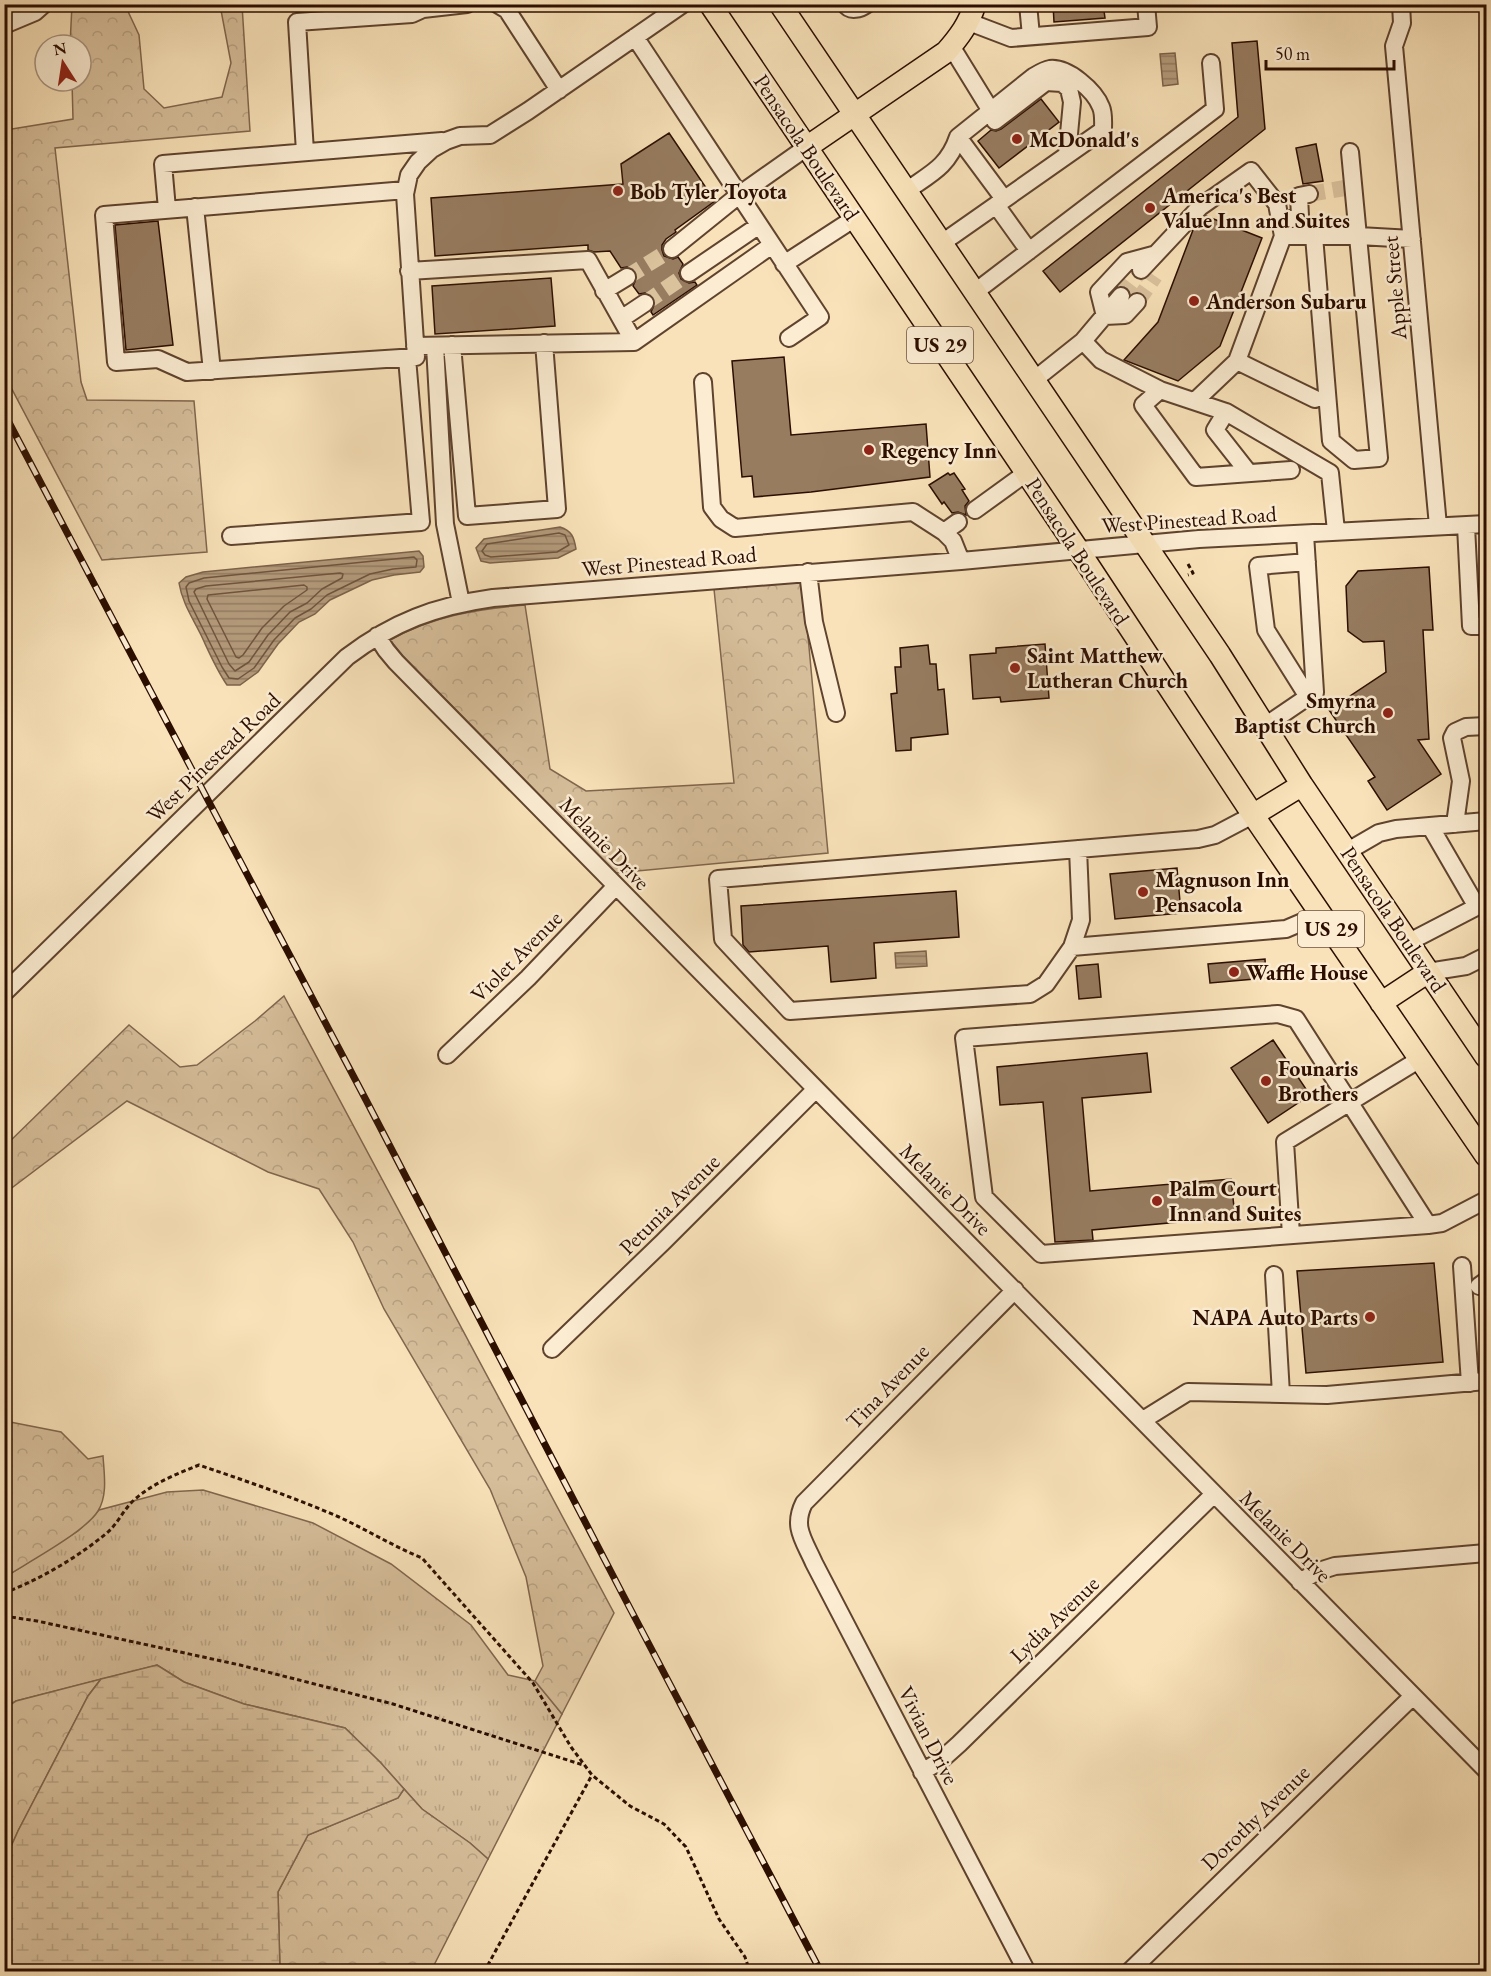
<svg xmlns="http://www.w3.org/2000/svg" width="1491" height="1976" font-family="'EB Garamond',serif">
<defs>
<pattern id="grass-tufts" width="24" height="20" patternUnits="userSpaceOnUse" patternTransform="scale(1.5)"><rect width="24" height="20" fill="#d6be9a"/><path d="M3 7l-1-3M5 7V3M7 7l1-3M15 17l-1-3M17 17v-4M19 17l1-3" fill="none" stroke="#b8a283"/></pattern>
<pattern id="forest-crowns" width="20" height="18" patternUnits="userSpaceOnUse" patternTransform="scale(1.5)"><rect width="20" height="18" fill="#d6be9a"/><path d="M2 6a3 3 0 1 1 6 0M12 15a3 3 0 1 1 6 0" fill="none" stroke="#b8a283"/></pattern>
<pattern id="wetland-marsh" width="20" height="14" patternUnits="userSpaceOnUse" patternTransform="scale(1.5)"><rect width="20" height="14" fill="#d6be9a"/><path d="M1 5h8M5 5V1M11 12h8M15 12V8" fill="none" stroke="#b8a283"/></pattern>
<pattern id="water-rules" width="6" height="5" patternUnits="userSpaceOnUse" patternTransform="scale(1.5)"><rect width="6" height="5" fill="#b39a7a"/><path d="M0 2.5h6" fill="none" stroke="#927c62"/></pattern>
</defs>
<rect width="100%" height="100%" fill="#f9e2b9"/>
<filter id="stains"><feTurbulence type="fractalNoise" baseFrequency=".00333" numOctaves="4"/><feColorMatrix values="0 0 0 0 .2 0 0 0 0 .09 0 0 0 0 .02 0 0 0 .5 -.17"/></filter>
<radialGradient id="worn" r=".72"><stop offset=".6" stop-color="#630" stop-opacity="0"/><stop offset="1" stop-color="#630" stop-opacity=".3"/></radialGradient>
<path fill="url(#grass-tufts)" stroke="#81664d" stroke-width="1.5" d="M203 1490 313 1523 391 1564 471 1625 508 1675 535 1681 562 1714 488 1859 470 1843 422 1809 380 1762 345 1728 244 1704 184 1682 157 1665 16 1701 5 1708V1577L78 1531 99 1510 167 1492Z"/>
<path fill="url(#forest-crowns)" stroke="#81664d" stroke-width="1.5" d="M72 5H125L139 35 144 89 164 108 222 97 231 63 220 5H242L250 131 55 148 81 382 87 400 194 401 207 552 102 560 5 376V128L12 129 73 119 72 81H81V45H70Z
M803 582 828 853 616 873 402 655 390 640C433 616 477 609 525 605L550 769 586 791 734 783 714 589Z
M284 996 614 1613 562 1714 535 1681 543 1666 526 1577 490 1489 384 1309 353 1242 319 1189 268 1172 127 1101 5 1193V1146L129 1025 180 1067 197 1065 255 1021Z
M5 1421 61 1432 88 1459 103 1456C104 1473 108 1495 98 1511 85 1532 27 1563 5 1577Z
M101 1679 88 1696 18 1831 5 1860V1708L16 1701Z
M404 1789 422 1809 470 1843 488 1859 431 1971H280L278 1892 308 1835 398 1798Z"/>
<path fill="url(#wetland-marsh)" stroke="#81664d" stroke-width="1.5" d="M157 1665 184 1682 244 1704 345 1728 380 1762 404 1789 398 1798 308 1835 278 1892 280 1971H5V1860L18 1831 88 1696 101 1679Z"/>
<path fill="url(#water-rules)" stroke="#7d6249" stroke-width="1.5" d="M1175 53 1178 84 1163 86 1160 54Z
M560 527C572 531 574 537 576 549L558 558 490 563 481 561 476 548 484 539Z
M419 551 423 556 424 567 420 572 394 575 372 580 330 600 315 614 299 622 278 644 258 672 240 685H227C216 669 209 652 201 635 192 617 182 602 179 583L186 577 203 572Z
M926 951 927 966 896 968 895 953Z"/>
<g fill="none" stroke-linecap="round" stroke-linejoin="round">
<path stroke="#70543d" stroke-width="1.5" d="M559 533 565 535 569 545 557 552 491 557 485 555 482 551 487 544Z
M414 557 417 560 416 567 393 569 370 574 327 595 311 609 295 618 274 640 254 668 238 679 229 678 222 667 189 601 186 587 189 583 204 578Z
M340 573 343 574 342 578 322 589 307 603 290 612 268 635 249 662 235 671 229 664 194 592 196 589 206 586Z
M304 585 307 587V590L284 606 262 628 243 655 239 658 236 657 207 599 208 595Z"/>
</g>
<path fill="#977c60" stroke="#2c0e00" stroke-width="1.5" d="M1053 4H1103L1105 18 1054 22Z
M1257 41 1265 129 1060 292 1043 271 1238 117 1232 43Z
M1041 99 1059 122 999 168 978 141 991 130 996 131 1001 129Z
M669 133 715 201 675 230 676 232 666 239 662 245V250L664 256 673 259 678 257 683 264 679 273 681 279 689 283 695 282 697 285 653 315 651 312 655 303 653 297 645 293 639 294 633 286 637 277 636 271 627 267 621 268 610 251 594 252 588 250V245L435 256 431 198 623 184 621 164Z
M1316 144 1323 181 1303 184 1296 148Z
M1206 216 1262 238 1220 346 1178 381 1124 360 1158 322 1193 230Z
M158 221 173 345 126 350 115 225Z
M551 278 555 326 435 334 432 286Z
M784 357 791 435 926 424 930 477 811 492 754 497 752 476 742 477 732 361Z
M948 473 950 475 954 473 965 489 962 490 969 501 965 506 966 515 958 512 952 513 944 502 942 504 929 485Z
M1429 567 1433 630H1423L1429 739 1418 740 1441 774 1387 810 1368 781 1375 777 1329 710 1386 672 1384 641 1363 642 1348 631 1346 586 1358 571Z
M1045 644 1049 698 1001 702 1000 697 973 699 970 655 996 653V648Z
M928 645 930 664H936L938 690 944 689 948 734 911 738V750L896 751 891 694 897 693 895 667H901L900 648Z
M1177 868 1181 913 1115 919 1110 874Z
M956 891 959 937 874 943 876 978 831 982 828 946 749 952 743 945 741 906Z
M1265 959 1266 978 1210 983 1208 964Z
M1098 964 1101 997 1079 999 1076 966Z
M1273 1040 1310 1095 1268 1123 1231 1068Z
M1147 1053 1151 1092 1082 1098 1090 1191 1231 1179 1235 1217 1092 1230 1093 1240 1055 1242 1043 1102 1000 1105 997 1067Z
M1434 1263 1443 1362 1306 1373 1297 1271Z"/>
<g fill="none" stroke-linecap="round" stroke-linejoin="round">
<path stroke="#dac29d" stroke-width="16" stroke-dasharray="16 8" stroke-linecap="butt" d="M1309 194 1345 188
M627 277 672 249
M1121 296 1141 270
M1137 302 1155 276
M645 303 689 273"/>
<g stroke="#5f432e" stroke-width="20">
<path id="minor" d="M497 4 507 10 559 90
M845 4C850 12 860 9 867 4
M1028 4 1031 36
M1401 4 1402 23 1394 46 1438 526
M969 22 1011 38 1148 27 1146 4
M4 25 35 12 44 4
M635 37 820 317 789 338
M951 46 991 111
M995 121 1046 82 1062 83 1069 89 1072 102 1067 155
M958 137 1004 199
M305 152 297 22 412 14 423 9 467 4
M406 190 104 215 116 362 158 359 187 372 416 357 405 194 409 175 418 162 432 149 446 141 460 136 490 135 528 111 683 4
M906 191C930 174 948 167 958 137L1033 77C1038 74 1044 70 1050 69 1068 67 1095 91 1101 107 1104 114 1103 122 1103 130L942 243
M996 205 1029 251
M195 207 212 371
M167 209 163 164 442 141
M1281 222 1300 216 1299 196 1309 194
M1283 236H1359L1412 239
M1314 236 1331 441 1354 460 1379 458 1350 152
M672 249 739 195 807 147
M784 264 855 218
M1141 270 1200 207 1251 171 1277 204 1283 236 1237 361 1195 401
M409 271 588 260 634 342
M689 273 758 226
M604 291 627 277
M975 292 1215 109 1211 63
M1105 316 1099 292 1127 262 1153 255
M1105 316 1125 315 1137 302
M621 319 645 303
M1083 341 1101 360 1160 390 1226 412 1215 430 1248 472
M452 345 467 516 557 509 544 343
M415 346 634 342 772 245
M435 346 445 524 461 603
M1237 361 1315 399
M1034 380 1083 341 1121 296
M703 382 712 507 721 519 735 528 913 512 944 532 953 541 961 561
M1160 390 1143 405 1196 477 1291 470
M1226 412 1330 473 1336 531
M975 510 1026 473
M1466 526 1471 626H1486
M944 532 958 522
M231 536 421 522 407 358
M1307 562 1258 566 1266 630 1308 697
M808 572 814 622 836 713
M377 636 386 650 396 662 1486 1770
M1265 726 1315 692 1305 534
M1455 824 1461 781 1452 738 1455 732 1466 727 1486 726
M1430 826 1477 907
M1078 849 1081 920 1072 947 1046 984 1030 994 790 1011 723 939 718 879 1198 839 1215 835 1253 815
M1348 851 1379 833 1396 829 1486 821
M1409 942 1486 902
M1072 947 1286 929 1321 914
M1428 972 1466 966 1486 956
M4 993 347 657C393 622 436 606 493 598L961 561 1199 539 1486 524
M447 1055 528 978 616 886
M1428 1225 1296 1019 1278 1014 964 1038 984 1197 1041 1254 1428 1225 1442 1223 1486 1200
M1291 1235 1285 1142 1420 1059
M1462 1266 1470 1383
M1274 1275 1281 1394
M1479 1286 1486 1281
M1015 1290 804 1503C792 1527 804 1540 814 1563L1027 1972
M552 1349 663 1242 816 1089
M1143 1420 1188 1392 1327 1395 1486 1381
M1300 1582 1316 1572 1335 1566 1486 1553
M922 1772 940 1761 959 1744 1214 1494
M1129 1972 1413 1696"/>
</g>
<g stroke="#2c0e00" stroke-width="24">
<path id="major" d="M710 4 1079 551 1253 815 1486 1156
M780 4 1220 655 1302 785 1486 1057
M807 147 946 52C959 37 969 24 975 4
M1253 815 1302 785
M1381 1003 1428 972"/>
</g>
<path stroke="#2c0e00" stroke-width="3" stroke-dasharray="4.5 3" stroke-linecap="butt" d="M1188 564 1193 573 1188 575
M4 1593C41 1579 78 1557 108 1532 118 1523 124 1509 134 1500 153 1483 177 1474 199 1465 246 1481 293 1497 339 1517 367 1530 393 1546 422 1558L533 1683 571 1747 592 1775 630 1806 664 1824 686 1847 719 1919 745 1957 750 1972
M4 1616 37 1621 240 1665 393 1704 583 1765
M484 1972 592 1775"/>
<use href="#minor" stroke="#fbecd2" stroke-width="16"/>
<use href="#major" stroke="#f9e2b9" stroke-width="21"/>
<g stroke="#2c0e00" stroke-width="7">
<path id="rail" d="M4 413 366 1100 622 1593 821 1972"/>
</g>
<use href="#rail" stroke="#fbecd2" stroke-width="4.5" stroke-dasharray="14" stroke-linecap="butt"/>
</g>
<g fill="#8f2418" stroke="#fbecd2" stroke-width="2">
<circle cx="1017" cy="139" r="6"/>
<circle cx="618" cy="191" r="6"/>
<circle cx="1150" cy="208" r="6"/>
<circle cx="1194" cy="301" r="6"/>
<circle cx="869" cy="450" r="6"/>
<circle cx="1015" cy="668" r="6"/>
<circle cx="1388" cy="713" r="6"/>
<circle cx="1143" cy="892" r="6"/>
<circle cx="1234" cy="972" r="6"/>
<circle cx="1266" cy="1081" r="6"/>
<circle cx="1157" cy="1201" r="6"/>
<circle cx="1370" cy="1317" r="6"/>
</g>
<g text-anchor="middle" stroke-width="5" stroke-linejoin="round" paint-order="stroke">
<g fill="#fbecd2" stroke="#6a513f" stroke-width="1.5">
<rect x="907" y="327" width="66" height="36" rx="4.5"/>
<rect x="1298" y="911" width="66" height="36" rx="4.5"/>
</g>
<g font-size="21" font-weight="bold" fill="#2c0e00">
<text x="940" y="352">US 29</text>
<text x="1331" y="936">US 29</text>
</g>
<g font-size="22" font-weight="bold" fill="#2c0e00" stroke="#fbecd2" text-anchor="start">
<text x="1029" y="147">McDonald's</text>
<text x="630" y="199">Bob Tyler Toyota</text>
<text x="1162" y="203">America's Best<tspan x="1162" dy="25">Value Inn and Suites</tspan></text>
<text x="1206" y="309">Anderson Subaru</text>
<text x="881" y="458">Regency Inn</text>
<text x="1027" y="663">Saint Matthew<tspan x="1027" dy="25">Lutheran Church</tspan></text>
<text x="1376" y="708" text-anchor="end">Smyrna<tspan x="1376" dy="25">Baptist Church</tspan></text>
<text x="1155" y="887">Magnuson Inn<tspan x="1155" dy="25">Pensacola</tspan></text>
<text x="1246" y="980">Waffle House</text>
<text x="1278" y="1076">Founaris<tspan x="1278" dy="25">Brothers</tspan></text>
<text x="1169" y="1196">Palm Court<tspan x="1169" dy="25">Inn and Suites</tspan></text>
<text x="1358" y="1325" text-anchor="end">NAPA Auto Parts</text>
</g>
<g font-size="22" fill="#2c0e00" stroke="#fbecd2">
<text transform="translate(807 147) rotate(56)" y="8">Pensacola Boulevard</text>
<text transform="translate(1394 288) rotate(-95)" y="8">Apple Street</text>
<text transform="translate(1189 519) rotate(-4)" y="8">West Pinestead Road</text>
<text transform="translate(1078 551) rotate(57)" y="8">Pensacola Boulevard</text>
<text transform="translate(669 561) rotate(-5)" y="8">West Pinestead Road</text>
<text transform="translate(213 757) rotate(-44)" y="8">West Pinestead Road</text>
<text transform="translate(605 843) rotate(46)" y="8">Melanie Drive</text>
<text transform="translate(1394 919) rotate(56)" y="8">Pensacola Boulevard</text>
<text transform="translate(516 956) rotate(-45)" y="8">Violet Avenue</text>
<text transform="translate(946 1189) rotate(45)" y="8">Melanie Drive</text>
<text transform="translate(669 1204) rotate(-45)" y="8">Petunia Avenue</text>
<text transform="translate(887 1386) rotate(-46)" y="8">Tina Avenue</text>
<text transform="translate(1286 1536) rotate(45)" y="8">Melanie Drive</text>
<text transform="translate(1054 1619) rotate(-44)" y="8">Lydia Avenue</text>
<text transform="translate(929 1735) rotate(63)" y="8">Vivian Drive</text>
<text transform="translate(1255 1817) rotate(-44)" y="8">Dorothy Avenue</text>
</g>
</g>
<rect width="1491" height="1976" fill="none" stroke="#f9e2b9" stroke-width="24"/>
<rect x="6" y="6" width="1479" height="1964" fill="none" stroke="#2c0e00" stroke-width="3"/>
<rect x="12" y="12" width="1467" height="1952" fill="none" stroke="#2c0e00" stroke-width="1.5"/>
<g transform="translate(63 63) rotate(348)"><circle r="28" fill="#fbecd2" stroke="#a8937e" stroke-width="1.5"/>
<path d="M0-4.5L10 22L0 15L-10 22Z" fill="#8f2418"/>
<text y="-9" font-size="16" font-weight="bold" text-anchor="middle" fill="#2c0e00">N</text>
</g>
<path d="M1266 60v9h128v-9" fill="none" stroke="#2c0e00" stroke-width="3"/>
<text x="1275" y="60" font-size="18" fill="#2c0e00" stroke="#fbecd2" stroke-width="4.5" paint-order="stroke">50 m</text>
<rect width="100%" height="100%" filter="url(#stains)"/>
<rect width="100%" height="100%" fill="url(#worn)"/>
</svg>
